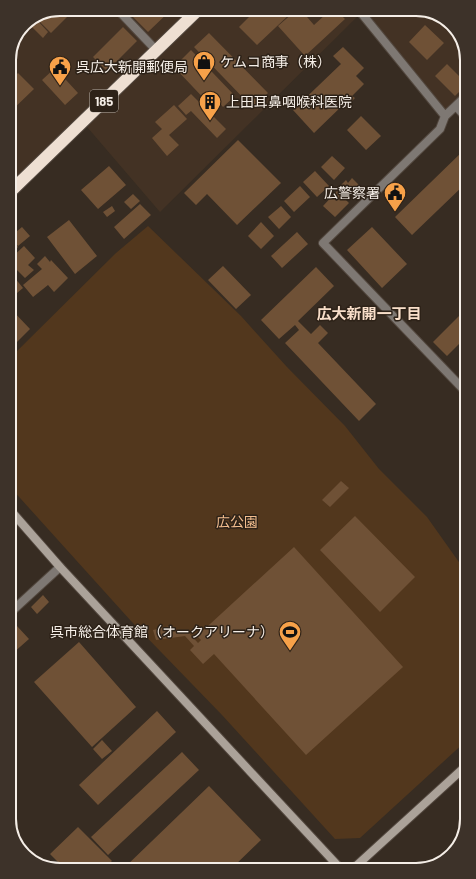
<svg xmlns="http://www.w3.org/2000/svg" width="476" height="879" font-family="Barlow,'Noto Sans JP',sans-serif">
<rect width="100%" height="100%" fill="#372c22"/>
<path fill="#433224" d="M60 9H419L447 19 463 41V97L446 112 363 11 160 212 82 121 10 189 9 57 24 24Z"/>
<path fill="#52371d" d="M148 226 241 316 287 367 345 426 379 469 427 517 466 572V741L360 838 335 839 222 715 131 621 11 488V357L116 253Z"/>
<path fill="#6f5136" d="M60 9 68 16 51 33 38 20 42 17Z
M125 9H172L148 32Z
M257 9H289L292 12 257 45 239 27Z
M292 9H302L301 10 314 25 326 14 322 9H335L345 19 305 56 278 26 294 12Z
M37 20 48 32 43 38 31 26Z
M425 25 444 43 427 60 409 42Z
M123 27 137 41 107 71 93 57Z
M209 33 268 93 253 108 194 47Z
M343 47 364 68 356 76 364 84 352 96 355 98 347 106 345 103 314 133 293 110 341 64 333 56Z
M191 50 235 96 223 107 217 100 211 106 174 67Z
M447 64 463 80V88L455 96 435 76Z
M55 68 78 93 65 105 42 80Z
M18 73 34 89 9 113V82Z
M191 94 226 129 217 138 191 111 186 115 178 106Z
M174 105 187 119 169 135 179 145 167 156 152 138 162 129 155 122Z
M361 116 381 136 366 150 347 130Z
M238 140 281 183 237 225 207 194 196 205 184 193Z
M10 149 16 155 10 161Z
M464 150V185L412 235 395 217Z
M332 156 345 168 334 180 321 167Z
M109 166 126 185 98 209 81 190Z
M315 171 329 186 317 197 303 182Z
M352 178 361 187 353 196 347 190 345 193 339 187 346 180 348 183Z
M300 186 310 197 294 212 284 201Z
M337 191 349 203 335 217 323 206Z
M133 194 140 201 131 209 124 202Z
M140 204 151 215 124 239 114 227Z
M112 206 115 211 107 217 103 212Z
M281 206 291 217 279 229 268 217Z
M69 220 97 256 75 274 47 237Z
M261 222 274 236 261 249 248 236Z
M22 227 30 236 18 246 10 237Z
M372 227 407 264 382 288 347 250Z
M297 232 308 244 282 268 271 256Z
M10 238 18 247 10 255Z
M24 246 35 258 28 265 34 270 25 278 15 268 17 266 10 259Z
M45 256 50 262 51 260 68 278 54 292 48 285 33 297 23 285 42 269 37 264Z
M223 266 251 295 236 309 208 280Z
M316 267 334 286 298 321 311 334 320 325 328 333 318 343 376 404 359 421 285 343 299 330 295 325 279 339 261 320Z
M10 272 23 288 11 298 10 297Z
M10 308 30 329 11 348Z
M464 311V339L447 356 433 342Z
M341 481 349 488 330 507 322 500Z
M355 516 415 577 380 612 320 550Z
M294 547 403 667 306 755 214 654 203 664 190 650 194 646 185 636 156 640 153 630 170 626 171 632 182 630 187 631 198 643 201 640 197 636Z
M43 595 49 602 37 614 31 607Z
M17 626 29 639 12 654V631Z
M79 642 136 707 92 747 34 682Z
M157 711 176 732 98 805 79 785Z
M102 740 112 751 102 759 93 749Z
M182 752 199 770 108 855 91 837Z
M209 786 261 840 232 868 123 869Z
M78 827 112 861 103 869 60 870 63 867 50 854Z"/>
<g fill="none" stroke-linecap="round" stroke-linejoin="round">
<g stroke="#52473e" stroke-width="10">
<path id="street" d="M117 9 156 50
M358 9 445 116 463 99
M24 25 25 23
M456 106 463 114
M445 116 440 129 323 243 465 391
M12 611 60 567"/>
</g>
<g stroke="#52473e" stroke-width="10">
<path id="secondary" d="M11 511 60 567 339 867
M355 867 467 765"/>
</g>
<g stroke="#52473e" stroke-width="14">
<path id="highway" d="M10 192 199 9"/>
</g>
<use href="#street" stroke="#7e7873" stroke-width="8"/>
<use href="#secondary" stroke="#aba299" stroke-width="8"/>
<use href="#highway" stroke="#eedfd2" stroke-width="12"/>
</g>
<defs>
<g id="shop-pin" transform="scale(1.15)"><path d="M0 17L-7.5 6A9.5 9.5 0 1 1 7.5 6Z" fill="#f7a149" stroke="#2d2218"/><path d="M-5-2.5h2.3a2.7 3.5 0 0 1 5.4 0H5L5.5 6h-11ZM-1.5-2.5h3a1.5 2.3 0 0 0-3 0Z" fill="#111"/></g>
<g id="civic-pin" transform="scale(1.15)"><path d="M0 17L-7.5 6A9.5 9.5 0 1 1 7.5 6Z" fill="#f7a149" stroke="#2d2218"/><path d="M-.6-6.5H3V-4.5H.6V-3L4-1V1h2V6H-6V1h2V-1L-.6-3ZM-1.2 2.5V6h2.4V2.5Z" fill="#111"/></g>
<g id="building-pin" transform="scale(1.15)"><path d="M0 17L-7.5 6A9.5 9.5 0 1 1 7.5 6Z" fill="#f7a149" stroke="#2d2218"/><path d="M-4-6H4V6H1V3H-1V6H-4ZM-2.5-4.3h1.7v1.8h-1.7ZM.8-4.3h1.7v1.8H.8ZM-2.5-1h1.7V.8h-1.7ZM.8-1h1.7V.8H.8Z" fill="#111"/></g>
<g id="stadium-pin" transform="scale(1.15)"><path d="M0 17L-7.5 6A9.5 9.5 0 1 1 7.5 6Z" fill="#f7a149" stroke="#2d2218"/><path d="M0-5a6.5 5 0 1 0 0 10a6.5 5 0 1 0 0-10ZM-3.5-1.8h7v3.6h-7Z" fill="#111"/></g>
</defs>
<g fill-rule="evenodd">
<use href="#shop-pin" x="204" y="62"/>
<use href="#civic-pin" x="60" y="67"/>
<use href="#building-pin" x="210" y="102"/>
<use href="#civic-pin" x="395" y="193"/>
<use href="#stadium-pin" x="290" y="632"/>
</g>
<g text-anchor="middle" stroke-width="3" stroke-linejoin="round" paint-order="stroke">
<rect fill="#2d2218" stroke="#b9b1a9" stroke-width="1" x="90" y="90" width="28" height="22" rx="3"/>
<g font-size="13" font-weight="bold" fill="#f5eee7">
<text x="104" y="106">185</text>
</g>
<g font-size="14" fill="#f5eee7" stroke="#2d2218" text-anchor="start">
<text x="220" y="67">ケムコ商事（株）</text>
<text x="76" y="72">呉広大新開郵便局</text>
<text x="226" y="107">上田耳鼻咽喉科医院</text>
<text x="380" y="198" text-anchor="end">広警察署</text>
<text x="274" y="637" text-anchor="end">呉市総合体育館（オークアリーナ）</text>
</g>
<g font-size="14" fill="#f3be8f" stroke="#2d2218">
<text x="237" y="527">広公園</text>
</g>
<g font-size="15" font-weight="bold" fill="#f8dec9" stroke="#2d2218">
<text x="369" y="319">広大新開一丁目</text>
</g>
</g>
<path d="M0 0H476V879H0ZM60 16H416A44 44 0 0 1 460 60V819A44 44 0 0 1 416 863H60A44 44 0 0 1 16 819V60A44 44 0 0 1 60 16Z" fill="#3d3229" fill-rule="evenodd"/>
<path fill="none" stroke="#f5eee7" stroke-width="2" d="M60 16H416A44 44 0 0 1 460 60V819A44 44 0 0 1 416 863H60A44 44 0 0 1 16 819V60A44 44 0 0 1 60 16Z"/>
</svg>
